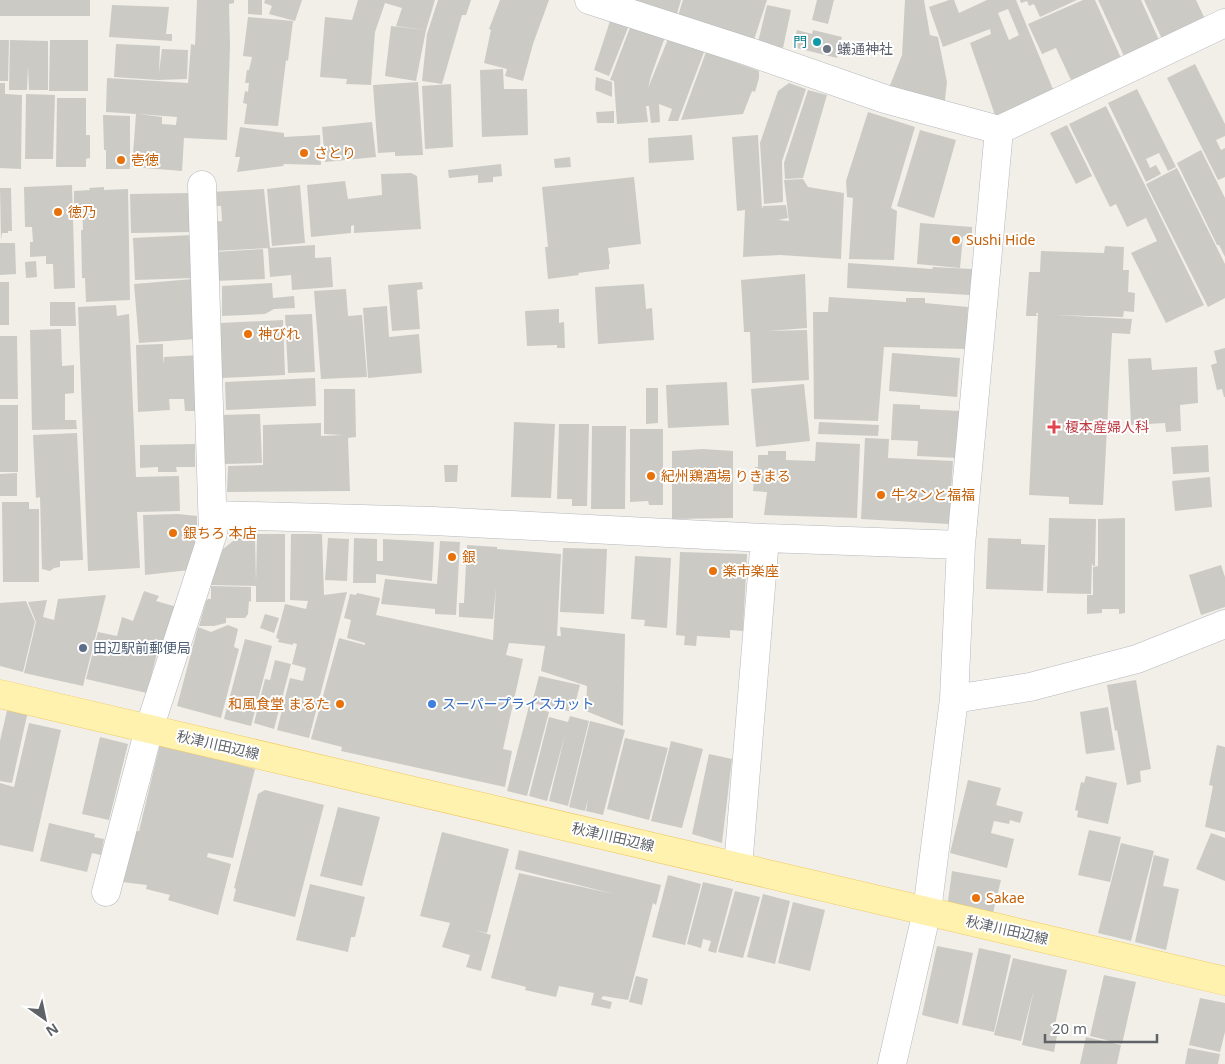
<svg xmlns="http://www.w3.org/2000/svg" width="1225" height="1064" font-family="'Noto Sans','Noto Sans JP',sans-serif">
<rect width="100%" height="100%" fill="#f1efe8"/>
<path fill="#cccac5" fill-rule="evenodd" d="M0 0H90V16H0Z
M197 0H234V3L229 4 230 46 227 140 184 138 182 171 132 167 136 114 106 112 107 78 188 83 191 44 195 45ZM138 114 177 117 176 125 162 124V117Z
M248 0H262V15L248 14Z
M265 0H302L295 21 269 14 272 6 264 3Z
M358 0H435L426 30 396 26 402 8 385 3 375 32 371 85 346 84 347 79 320 77 325 17 352 20Z
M438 0H471L466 15H462L442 84 422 81 427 34Z
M500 0H549L533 44 523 81 505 76 507 69 484 63 491 30 489 29Z
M621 0H681L676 17Z
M683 0H767L752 46 676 22Z
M817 0H834L828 24 812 20Z
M905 0H924L930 35 938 37 947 82 944 108 887 93 902 55Z
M949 0H954L959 13 987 0H1016L1055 94 996 118 970 43 991 34 990 29 943 47 929 7ZM1008 9 1019 35 1009 40 998 13Z
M1020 0H1077L1040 17 1034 4 1029 6 1027 1 1021 3Z
M1083 0H1095L1121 58 1071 80 1056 48 1042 54 1028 24Z
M1098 0H1141L1159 40 1124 56Z
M1144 0H1196L1205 19 1162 39Z
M112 5 169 7 166 34H172V41L109 37Z
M767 5 791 10 783 48 758 42Z
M248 17 293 21 288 61 286 60 278 126 244 124 247 104 243 103 245 91 248 92 249 83H245L247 70H249L252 57 243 56Z
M611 18 629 25 609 76 594 70Z
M631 25 665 37 651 76 648 88 668 39 704 52 678 121H668L672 109 659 104 660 122 651 123 649 106H646L648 122 617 124 614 81 610 80Z
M391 26 426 30 416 81 385 76Z
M797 30 812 34 813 30 842 37 837 58 793 47Z
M0 40H9L8 81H0Z
M10 40 48 41V90H29L28 66 27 90H9Z
M50 40H88V91H49Z
M116 44 160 46 159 73 162 49 188 50 187 79 158 80 114 77Z
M706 52 759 71V78L755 92 752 91 743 114 681 120Z
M1195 64 1225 124V136L1216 140 1221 150 1225 148V177L1218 180 1167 78Z
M503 69 504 89H527L528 135 482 137 480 70Z
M596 77 612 82V97L595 90Z
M418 82 423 155 395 156V152L378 153 373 85Z
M0 83H5V94L22 95 21 169 0 168Z
M789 83 806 89 782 161 783 202 764 204 760 143 778 91Z
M451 84 453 147 425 149 422 86Z
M1137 89 1176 167 1168 171 1159 153 1146 159 1150 168 1156 165 1161 174 1146 182 1108 103Z
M808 90 827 95 803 178 785 179 784 163Z
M26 94 55 95 53 159H25Z
M57 98H86V135H90V158L86 159V167H56Z
M1106 106 1204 305 1166 323 1131 253 1157 241 1146 218 1127 227 1116 204 1110 207 1069 124Z
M614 111V123H597L596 112Z
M868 112 915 127 891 208 897 211 894 260 849 259 853 198 847 197 846 181Z
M103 115 130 116V169H106V150H104Z
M372 122 376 157 325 162 322 127Z
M1067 125 1092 176 1076 184 1050 133Z
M240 127 284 133V137L320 135 321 165 284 164 283 166 237 172 240 157H235Z
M920 130 956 140 934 218 897 206Z
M692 135 694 160 649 163 648 138Z
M758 135 762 209 763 206 786 205 788 218 778 220 789 221 784 180 803 179 808 187 844 193 841 259 780 255 743 257 745 210 737 211 732 137Z
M1201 150 1225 198V257L1219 245H1217L1177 163Z
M570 157 571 167 555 168 554 159Z
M501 164 502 176 493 177V182L478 183V175L449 178 448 170Z
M1177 168 1225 264V298L1208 307 1146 184Z
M411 173 417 176 421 229 354 233V225L351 226V233L311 237 307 185 345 181 348 199 382 195 381 174Z
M634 177 641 244 608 248 610 264H609V269L578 273 579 275 548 279 545 247H548L542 187Z
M72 185 75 288 54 289 53 264H46V256L30 257V242H33L32 227H25L24 187Z
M300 185 305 243 272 246 267 189Z
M104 187V190L128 189 130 300 86 302 85 278H82L81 230H83L82 209 74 210V191L90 190 89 188Z
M0 188H11L12 231H8V233H2L1 240Z
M264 189 270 248 213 251 211 222 222 221 221 206H212L211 192Z
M190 193 195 232 131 233 130 194Z
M920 223 972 227V236H963L960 268 917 264Z
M192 235 194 278 135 280 133 238Z
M0 243H15L16 274 0 275Z
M315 245V258L331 257 333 287 292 290 291 275 270 277 268 248Z
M1105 246 1124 247 1123 270H1129L1128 292 1135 293 1134 312 1124 311 1123 317 1055 315 1132 319 1130 334 1112 333 1103 505 1069 504V497L1029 495 1038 313H1036L1037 316H1026L1029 272H1040L1041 251 1104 253Z
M263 249 265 279 215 281 214 252Z
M36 261 37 277 26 278 25 262Z
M848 263 932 269 933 267 972 269 970 295 847 288Z
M805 274 807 328 768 331 807 330 809 380 752 383 750 332H744L741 280Z
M193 279 196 339 139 343 134 284Z
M0 282H9V325H0Z
M422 282 423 289 417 290 420 329 392 331 388 285Z
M272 283 273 298 294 296 295 308 274 309 265 314 222 316V286Z
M644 284 646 309 652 308 654 340 598 344 595 287Z
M346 289 348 316 362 315 367 377 321 379 314 291Z
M829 297 906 302V298H925V303L968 307 966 349 884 347 878 421 814 419 813 312H828Z
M50 302H75L76 326H50Z
M116 305 117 316 129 314 136 477 179 476 180 511 137 512 140 568 88 571 78 307Z
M387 306 389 337 419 334 422 373 368 378 363 308Z
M559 309V323L564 322 565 348H557V345L527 346 525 311Z
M312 314 315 372 288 373 285 315Z
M283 320 285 375 222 378 220 323Z
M61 329 62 366 74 365V393L65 394V420H76L77 429 32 430 30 330Z
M0 336H17L18 399H0Z
M163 344V364L164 357 200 355 202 411H185L184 399H169L170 410 138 412 136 345Z
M1225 348V397H1224L1222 389 1217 390 1211 365 1217 363 1214 351Z
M892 353 960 358 957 397 889 391Z
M1151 358 1152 370 1197 367 1198 403 1180 405 1181 431 1166 432 1165 423 1131 425 1128 359Z
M315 378 316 406 226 410 225 382Z
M727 382 729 425 668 428 666 385Z
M804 384 810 441 756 447 751 389Z
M646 388H658V423L646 424Z
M324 389H355L356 437 348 438 350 491 227 492 228 466 263 465V425L321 423V436L343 435 324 434Z
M893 404 920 405V409L961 411 958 458 917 456 918 441 891 440Z
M0 405H18V472H0Z
M260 414 262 463 224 464V433H221L220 415Z
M514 422 555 424 551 498 511 497Z
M819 422 879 425 878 436 818 434Z
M559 424H589L587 506H572V499H557Z
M592 426H626L625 509H591Z
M630 429H663V505H649L648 501 630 502Z
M77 433 83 560 60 561V567L54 568 50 571 42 569 40 497 36 498 33 435Z
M865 438 889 439 888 458 953 461 949 524 861 519Z
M816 442 860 444 857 518 764 515 767 492 753 491 755 467H758V455H768V451H786V460L815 461Z
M195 444V467H176L177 472H158V467L140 468V445Z
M1208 445 1209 472 1173 474 1171 447Z
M703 449 733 451V518L672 519V451Z
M444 465H458L457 482H445Z
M17 473V496H0V474Z
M1210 477 1212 507 1175 511 1172 481Z
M2 502H29V509H39V582H3Z
M178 514 197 516V547L189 570 145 575 143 515Z
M1049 518 1096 519 1095 566H1093L1092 563 1091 594 1047 593Z
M1125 518V613L1119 614V609H1102V613L1087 614V595H1093V567L1098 566V519Z
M257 534H285V602H256V586L210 585 223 549 238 537 255 536 256 583Z
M291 534H322L324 595 347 592 309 738 277 730 290 678 303 681 306 668 292 664 297 644 293 643V645L278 642 279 639 276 638 285 604 306 609 308 601 290 600Z
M328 538 349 539 347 581 325 580Z
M354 538 377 539V561H383V539L434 542 432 581 376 574V583H353Z
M988 538 1021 539V544L1045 545 1043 591 986 589Z
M440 541 460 542 456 615 435 614V609L381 604 385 579 437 584Z
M467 545 497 547V549L561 554 557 636H561L560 627 625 634 623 726 586 711 587 686 541 671 545 646 509 643 506 655 523 659 503 749 512 751 505 787 341 751 342 747 311 739 339 638 365 645V643L347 638 351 620 344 618 350 594 356 595 357 593 380 598 376 615 493 640 496 587 493 619 459 617V603H464Z
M563 548 607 549 604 614 560 612Z
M680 552 747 554 743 631 730 630V638L697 636 696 646 684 645 685 636 676 635Z
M635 556 671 558 667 628 644 626 645 620 631 619Z
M1221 565 1225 577V607L1201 615 1189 575Z
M211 586 251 587V602L249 601 248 614 245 618H226V623L214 626H199L206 601 208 599H211Z
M144 591 159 596 156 601 177 607 166 644 162 643 161 649 144 645 158 649 147 693 86 679 98 632 117 636 122 617 133 621Z
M106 595 83 686 24 673 36 622 28 602 47 600 43 617 54 620 58 599Z
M26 601 35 622 23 672 0 666V603Z
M265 614 279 618 274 633 260 628Z
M228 625 238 629 234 647 239 649 221 718 177 706 198 627 211 632Z
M245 639 272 646 251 726 224 719Z
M275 660 291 664 274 729 254 723 265 679 270 680Z
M539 676 580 685 573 712 532 703Z
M1136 680 1151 769 1140 771 1141 782 1127 785 1117 730 1115 731 1107 685Z
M8 706 28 711 12 783 0 781V741Z
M529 706 549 712 527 796 507 791Z
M1108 707 1115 750 1086 754 1080 712Z
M570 716 589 721 568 806 549 801 565 735 547 801 529 796 549 717 568 722Z
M590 721 625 730 603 815 586 811 588 799 585 811 569 807Z
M29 723 61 730 33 852 0 845V783L14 787Z
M100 737 128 744 109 820 82 814Z
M625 738 668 748 649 820 607 809Z
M671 741 703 749 682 828 651 821Z
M160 744 255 769 233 858 208 853 207 857 231 864 218 915 168 900 170 895 146 889 147 885 122 882 135 831H139Z
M1217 745 1225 747V832L1205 827 1213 786 1209 785Z
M709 754 732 759 722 843 692 834Z
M1086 776 1117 783 1108 824 1077 817 1078 811 1075 810 1081 782 1084 783Z
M968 780 1001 788 996 805 1023 812 1020 823 1010 820 1009 824 994 821 991 833 1014 839 1007 868 950 853Z
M265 790 324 805 295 917 233 901 236 889 234 888 258 794Z
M338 807 380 817 362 886 320 876Z
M49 823 95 834 94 837 104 839 101 855 92 853 87 872 40 861Z
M1089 830 1121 837 1110 882 1078 875Z
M442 832 509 849 487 933 475 930 491 935 481 971 466 967 470 955 442 947 450 923 420 916Z
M1211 833 1225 838V881L1196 869Z
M1121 843 1154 851 1131 941 1098 933Z
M519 850 661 885 656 905 653 903 628 1000 603 996 601 999 612 1002 610 1009 591 1005 594 993 559 986 556 997 525 990 526 987 491 978 519 873 614 894 515 869Z
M1154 855 1169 859 1163 886 1179 889 1166 950 1135 942Z
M952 871 1001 880 991 921 946 916Z
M668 875 701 884 685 945 652 937Z
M703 882 733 889 716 953 708 951 711 941 703 939 701 948 687 944Z
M310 884 365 897 355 937H351L348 952 296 940Z
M735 891 760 897 743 958 718 952Z
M763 894 790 901 775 964 747 957Z
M793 902 825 910 810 971 778 963Z
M937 946 973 953 958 1024 922 1015Z
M979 948 1011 955 994 1032 962 1025Z
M1013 958 1067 970 1054 1029 1058 1030 1054 1052 1022 1045 1034 989 1021 1041 994 1035Z
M1104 975 1136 982 1122 1044 1090 1036Z
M636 976 648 979 642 1005 629 1002Z
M1200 998 1225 1003V1032L1220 1052 1189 1045Z
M1086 1037 1121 1045 1117 1064H1080Z
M1188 1048 1220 1054 1218 1064H1185Z"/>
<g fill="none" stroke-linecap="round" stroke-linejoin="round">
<g stroke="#b5b8bc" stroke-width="29">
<path id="minor" d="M589 0 750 52 885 99 999 130 1225 23
M213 515 433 521 765 538 961 545
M954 699 1030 687 1137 659 1225 624
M738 867 765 538
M106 892 149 729 213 533 202 185
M892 1064 927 911 954 699 961 545 999 130"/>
</g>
<g stroke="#f2c960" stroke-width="29">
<path id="major" d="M0 694 1225 981"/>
</g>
<use href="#minor" stroke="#fff" stroke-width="28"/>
<use href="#major" stroke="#fff2af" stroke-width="28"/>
</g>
<circle fill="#0f9aa8" stroke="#fff" stroke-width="2" cx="817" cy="42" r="5"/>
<circle fill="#6b7280" stroke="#fff" stroke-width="2" cx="827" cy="49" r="5"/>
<g fill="#e8710a" stroke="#fff" stroke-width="2">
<circle cx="304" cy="153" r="5"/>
<circle cx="121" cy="160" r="5"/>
<circle cx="58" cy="212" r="5"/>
<circle cx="956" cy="240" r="5"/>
<circle cx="248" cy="334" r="5"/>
<circle cx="651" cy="476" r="5"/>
<circle cx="881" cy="495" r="5"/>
<circle cx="173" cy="533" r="5"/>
<circle cx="452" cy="557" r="5"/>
<circle cx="713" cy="571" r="5"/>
<circle cx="340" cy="704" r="5"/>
<circle cx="976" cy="898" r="5"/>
</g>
<path fill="#e0444e" stroke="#fff" stroke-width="2" d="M1051.5 419.5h5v5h5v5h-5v5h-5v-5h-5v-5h5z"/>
<circle fill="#5c6f8a" stroke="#fff" stroke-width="2" cx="83" cy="648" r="5"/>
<circle fill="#3f7fe0" stroke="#fff" stroke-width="2" cx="432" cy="704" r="5"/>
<g text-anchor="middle" stroke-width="4" stroke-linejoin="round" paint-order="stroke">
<g font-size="14" fill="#0d838f" stroke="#fff" text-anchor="end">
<text x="807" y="47">門</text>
</g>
<g font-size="14" fill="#5b616d" stroke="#fff" text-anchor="start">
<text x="837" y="54">蟻通神社</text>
</g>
<g font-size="14" fill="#c56008" stroke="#fff" text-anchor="start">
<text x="314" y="158">さとり</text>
<text x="131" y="165">壱徳</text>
<text x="68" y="217">徳乃</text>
<text x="966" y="245">Sushi Hide</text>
<text x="258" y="339">神びれ</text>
<text x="661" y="481">紀州鶏酒場 りきまる</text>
<text x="891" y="500">牛タンと福福</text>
<text x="183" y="538">銀ちろ 本店</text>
<text x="462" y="562">銀</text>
<text x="723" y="576">楽市楽座</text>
<text x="330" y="709" text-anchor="end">和風食堂 まるた</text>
<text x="986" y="903">Sakae</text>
</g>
<g font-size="14" fill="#be3a42" stroke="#fff" text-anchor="start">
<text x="1065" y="432">榎本産婦人科</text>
</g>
<g font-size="14" fill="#4e5e75" stroke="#fff" text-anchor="start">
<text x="93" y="653">田辺駅前郵便局</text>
</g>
<g font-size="14" fill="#366cbe" stroke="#fff" text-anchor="start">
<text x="442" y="709">スーパープライスカット</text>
</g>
<g font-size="14" fill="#5f6368" stroke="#fff">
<text transform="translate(218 745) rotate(13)" y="5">秋津川田辺線</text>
<text transform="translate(613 837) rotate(13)" y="5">秋津川田辺線</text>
<text transform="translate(1007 930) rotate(13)" y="5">秋津川田辺線</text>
</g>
</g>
<g transform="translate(45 1019) rotate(147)" stroke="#ffffff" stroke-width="4" paint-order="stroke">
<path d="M0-4L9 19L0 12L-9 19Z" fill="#5f6368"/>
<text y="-8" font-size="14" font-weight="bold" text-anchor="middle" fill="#5f6368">N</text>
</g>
<path d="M1045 1034v8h112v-8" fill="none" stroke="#5f6368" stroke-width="2.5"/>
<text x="1052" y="1034" font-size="15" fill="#5f6368" stroke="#ffffff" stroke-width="4" paint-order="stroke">20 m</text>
</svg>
